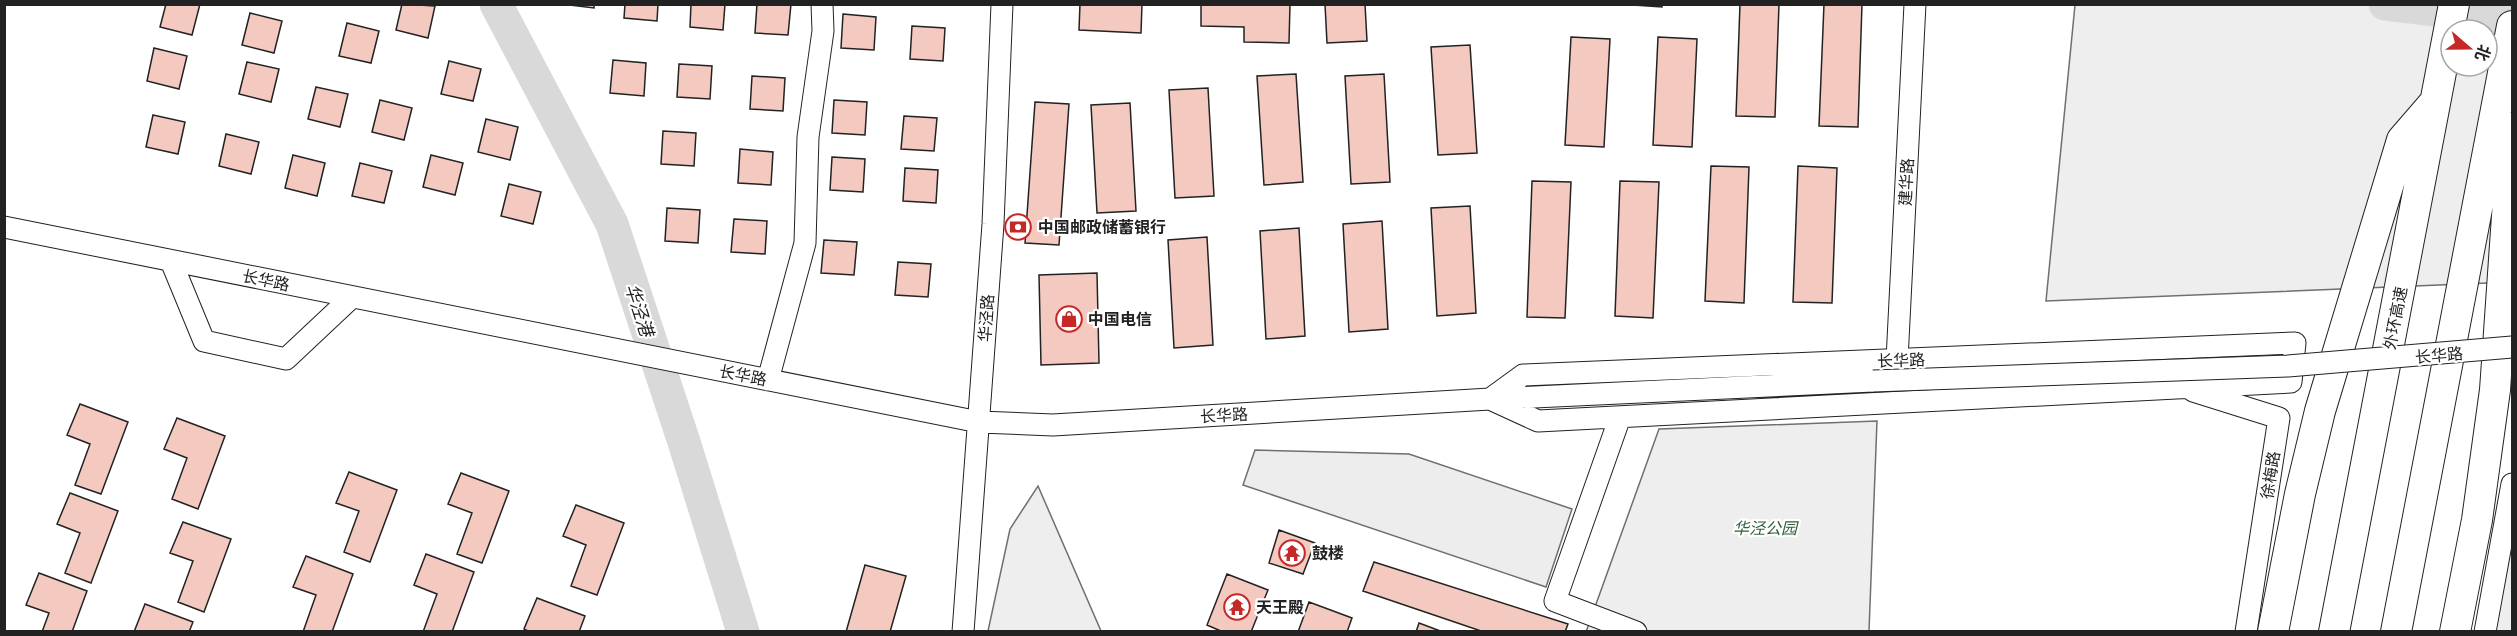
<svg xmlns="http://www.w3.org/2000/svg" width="2517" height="636" font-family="'Noto Serif','Noto Sans SC',serif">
<rect width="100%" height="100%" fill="#fff"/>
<path fill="#eee" stroke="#6f6f6f" stroke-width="1.5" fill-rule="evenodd" d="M2075 5H2512V282L2046 301ZM2451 30H2487V66H2451Z
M1877 421 1869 631 1586 632 1659 429Z
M2512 484V631H2485Z
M1038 486 1101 631H988L1010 529Z"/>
<path fill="#ededed" stroke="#6f6f6f" stroke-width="1.5" d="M1255 450 1409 454 1572 509 1546 587 1243 485Z"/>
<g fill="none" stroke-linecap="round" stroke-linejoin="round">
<path stroke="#d9d9d9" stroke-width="33" d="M496 4 612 224 684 442 743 632
M2385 4 2512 19"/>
</g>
<path fill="#f3c9c0" stroke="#222" stroke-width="1.5" d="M166 4H200L192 35 160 27Z
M402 4 435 6 428 38 396 30Z
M561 4H594V8Z
M625 4H658L657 21 624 18Z
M691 4H725L723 30 690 27Z
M757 4H791L788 35 755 33Z
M1080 4H1142L1141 33 1079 30Z
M1201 4H1290L1289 43 1244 42V27L1201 26Z
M1325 4H1365L1367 41 1327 43Z
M1618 4H1662V7Z
M1740 4H1779L1775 117 1736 116Z
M1824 4H1862L1858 127 1819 126Z
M250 13 282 21 274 53 242 45Z
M843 14 876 17 874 50 841 48Z
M347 23 379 31 371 63 339 56Z
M912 26 945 28 943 61 910 59Z
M1571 37 1610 39 1604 147 1565 145Z
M1658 37 1697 39 1692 147 1653 145Z
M1470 45 1477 153 1438 155 1431 47Z
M154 48 187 56 179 89 147 81Z
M613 60 646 63 644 96 610 93Z
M449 61 481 69 473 101 441 94Z
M247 62 279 69 271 102 239 94Z
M679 64 712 66 710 99 677 97Z
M1296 74 1303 182 1264 185 1257 76Z
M1384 74 1390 182 1351 184 1345 76Z
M752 76 785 78 783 111 750 109Z
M316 87 348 94 340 127 308 119Z
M1208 88 1214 196 1175 198 1169 90Z
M380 100 412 108 404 140 372 132Z
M834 100 867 102 865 135 832 133Z
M1035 102 1069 104 1059 245 1025 243Z
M1130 103 1136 211 1097 213 1091 105Z
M153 115 185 122 178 154 146 147Z
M904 116 937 118 934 151 901 149Z
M486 119 518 127 510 160 478 152Z
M663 131 696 133 694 166 661 164Z
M226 134 259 142 251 174 219 166Z
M740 149 773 152 771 185 738 183Z
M293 155 325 163 317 196 285 188Z
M431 155 463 163 455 195 423 187Z
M832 157 865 159 863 192 830 190Z
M360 163 392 171 384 203 352 196Z
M1711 166 1749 167 1744 303 1705 301Z
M1798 166 1837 168 1832 303 1793 302Z
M905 168 938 170 936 203 903 201Z
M1532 181 1571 182 1565 318 1527 317Z
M1620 181 1659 182 1653 318 1615 316Z
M509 184 541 192 533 224 501 216Z
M1470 206 1476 313 1437 316 1431 208Z
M667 208 700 210 698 243 665 241Z
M734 219 767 221 765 254 731 252Z
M1382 221 1388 329 1349 332 1343 224Z
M1299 228 1305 336 1266 339 1260 231Z
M1207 237 1213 345 1174 348 1168 240Z
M824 240 857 242 854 275 821 273Z
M898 262 931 264 928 297 895 295Z
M1097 273 1099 363 1041 365 1039 275Z
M80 404 128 422 101 494 75 485 90 444 67 435Z
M177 418 225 436 198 509 172 499 187 458 164 449Z
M349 472 397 490 370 562 344 552 359 511 336 503Z
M461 473 509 491 482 563 457 554 472 513 448 504Z
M70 493 118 511 91 583 65 573 80 533 57 524Z
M576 505 624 523 597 595 571 586 586 545 563 536Z
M183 522 231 539 204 612 178 602 193 561 170 553Z
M1279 530 1315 543 1303 574 1269 563Z
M426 554 474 572 452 632H423L437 594 414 585Z
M306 556 353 574 332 632H303L316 595 293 587Z
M1374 562 1568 624 1565 632H1484L1363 591Z
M865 565 906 576 890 632H846Z
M39 573 87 591 72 632H42L49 613 26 605Z
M1227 574 1268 590 1251 632H1223L1207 625Z
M537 598 585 616 579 632H530L524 629Z
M1309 602 1352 618 1347 632H1298Z
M145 604 193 622 189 632H134Z
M1419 623 1443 632H1416Z"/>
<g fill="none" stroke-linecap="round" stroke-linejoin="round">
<g stroke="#222" stroke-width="23">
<path id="minor" d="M4 227 979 422 1053 425 1490 399 1873 381
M171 261 204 341 286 359 352 297
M2295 343 2291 382 1538 421 1490 399 1523 375Z
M1897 360 1915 4
M768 380 805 243 808 137 823 31 822 4
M2193 391 2279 418 2246 632
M1620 417 1555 601 1636 632
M963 632 993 224 1002 4
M2485 632 2512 484"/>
</g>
<g stroke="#222" stroke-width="32">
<path id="highway" d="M2273 632 2300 494 2320 411 2402 140 2434 103
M2334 632 2454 4
M2396 632 2512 26
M2455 632 2477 520 2495 390 2511 158 2496 116"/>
</g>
<use href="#minor" stroke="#fff" stroke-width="21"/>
<use href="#highway" stroke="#fff" stroke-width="30"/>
<g stroke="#222" stroke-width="23" stroke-linecap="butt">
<path id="minor-bridge" d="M1873 381 2288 366 2512 347"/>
</g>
<use href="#minor-bridge" stroke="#fff" stroke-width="21"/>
</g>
<defs>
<g id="bank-ring" transform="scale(1.35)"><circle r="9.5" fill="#fff" stroke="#c62828" stroke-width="1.5"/><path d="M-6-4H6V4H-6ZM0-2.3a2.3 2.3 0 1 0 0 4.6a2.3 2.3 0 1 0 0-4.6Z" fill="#c62828"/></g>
<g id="shop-ring" transform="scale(1.35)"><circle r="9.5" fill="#fff" stroke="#c62828" stroke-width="1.5"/><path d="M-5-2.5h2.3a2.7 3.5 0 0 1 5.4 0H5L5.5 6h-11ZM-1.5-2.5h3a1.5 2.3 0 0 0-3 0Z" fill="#c62828"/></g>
<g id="temple-ring" transform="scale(1.35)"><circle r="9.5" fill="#fff" stroke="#c62828" stroke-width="1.5"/><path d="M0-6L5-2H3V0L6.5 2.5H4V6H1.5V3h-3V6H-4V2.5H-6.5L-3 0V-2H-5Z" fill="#c62828"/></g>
</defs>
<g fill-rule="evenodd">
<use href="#bank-ring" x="1018" y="227"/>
<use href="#shop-ring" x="1069" y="319"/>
<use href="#temple-ring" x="1292" y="553"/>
<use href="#temple-ring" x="1237" y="607"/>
</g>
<g text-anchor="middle" stroke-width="4.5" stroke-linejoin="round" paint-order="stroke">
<g font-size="16" fill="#222" stroke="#fff">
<text transform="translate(1906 182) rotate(-87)" y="6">建华路</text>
<text transform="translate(266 280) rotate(12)" y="6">长华路</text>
<text transform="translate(986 318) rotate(-86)" y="6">华泾路</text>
<text transform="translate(2395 318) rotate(-79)" y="6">外环高速</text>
<text transform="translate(2439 355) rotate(-5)" y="6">长华路</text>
<text transform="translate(1901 360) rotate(-2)" y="6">长华路</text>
<text transform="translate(743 375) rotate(11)" y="6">长华路</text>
<text transform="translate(1224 415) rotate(-3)" y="6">长华路</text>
<text transform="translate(2270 475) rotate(-81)" y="6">徐梅路</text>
</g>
<g font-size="16" font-weight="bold" fill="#222" stroke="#fff" text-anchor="start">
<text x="1038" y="233">中国邮政储蓄银行</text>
<text x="1088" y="325">中国电信</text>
<text x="1312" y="559">鼓楼</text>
<text x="1256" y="613">天王殿</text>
</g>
<g font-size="16" font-style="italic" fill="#2f5e38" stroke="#fff">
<text x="1765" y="534">华泾公园</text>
</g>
<g font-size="18" font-style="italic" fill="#222" stroke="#fff">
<text transform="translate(639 310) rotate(72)" y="6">华泾港</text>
</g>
</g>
<rect width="2517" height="636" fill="none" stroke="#222222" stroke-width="12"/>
<g transform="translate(2469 48) rotate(110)"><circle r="28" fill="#ffffff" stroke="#a7a7a7" stroke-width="1.5"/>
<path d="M0-4.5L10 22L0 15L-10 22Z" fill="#c62828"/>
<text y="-9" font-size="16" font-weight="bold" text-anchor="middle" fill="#222222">北</text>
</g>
</svg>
